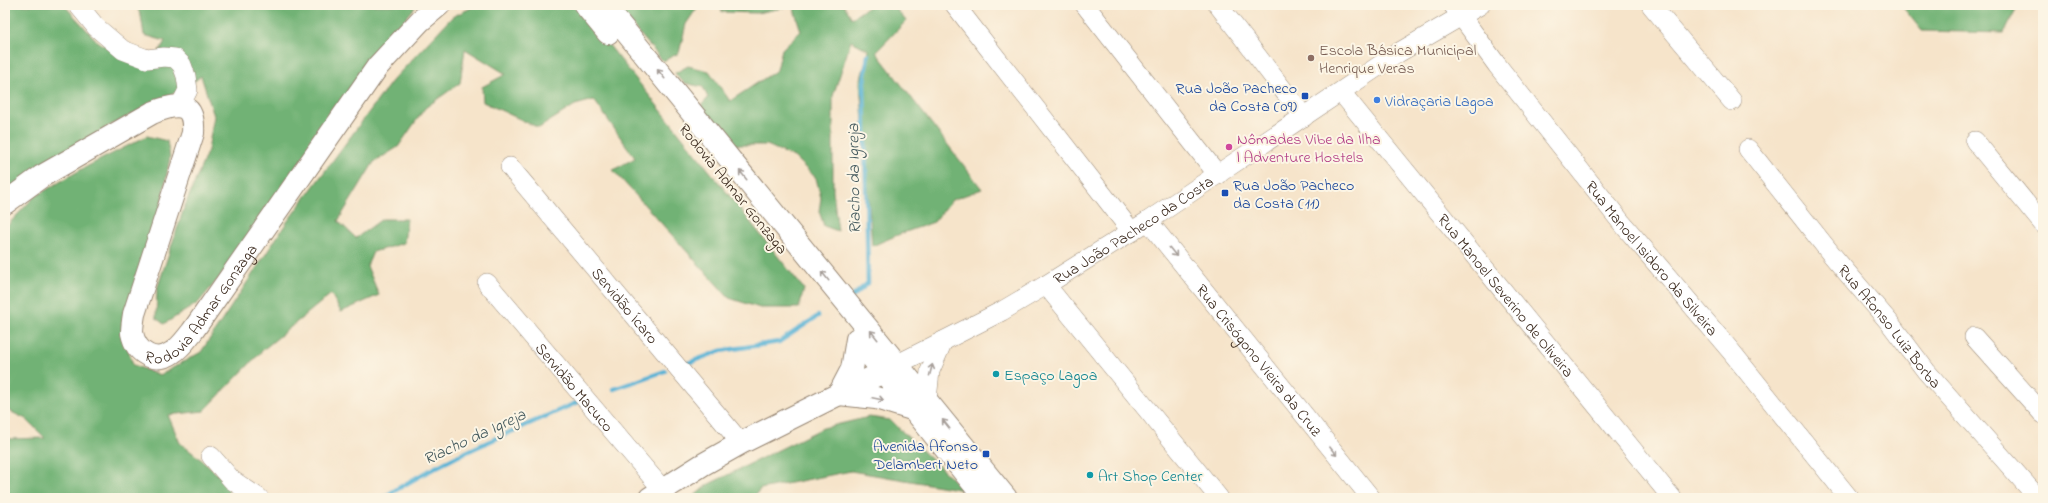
<svg xmlns="http://www.w3.org/2000/svg" width="2048" height="503" font-family="'Indie Flower',sans-serif">
<rect width="100%" height="100%" fill="#fcf5e5"/>
<filter id="ink" filterUnits="userSpaceOnUse"><feTurbulence type="fractalNoise" baseFrequency=".025" numOctaves="2"/><feDisplacementMap in="SourceGraphic" scale="8" xChannelSelector="R" yChannelSelector="G"/><feConvolveMatrix kernelMatrix="1 2 1 2 8 2 1 2 1" color-interpolation-filters="sRGB"/></filter>
<filter id="wash" filterUnits="userSpaceOnUse"><feTurbulence type="fractalNoise" baseFrequency=".012" numOctaves="4" result="noise"/><feDisplacementMap in="SourceGraphic" scale="16" xChannelSelector="R" yChannelSelector="G"/><feGaussianBlur stdDeviation="0.9" result="paint"/><feColorMatrix in="noise" values="0 0 0 0 0 0 0 0 0 0 0 0 0 0 0 0 0 1.4 0 .05"/><feComposite in="paint" operator="in"/></filter>
<g filter="url(#wash)">
<rect width="100%" height="100%" fill="#f6e4ca"/>
<path fill="#71b274" stroke="#566e49" d="M5 5H64L97 41 131 63 151 66 165 41 144 35 141 16 136 5H417L376 54 220 277 198 303 164 324 156 318 157 289 184 208 208 150 214 116 201 76 190 85 107 127 5 199Z
M477 5 575 6 600 34 804 289 799 308H760L729 298 613 170 635 158 594 100 575 105 539 128 483 102 482 87 506 74 465 49 460 83 425 108 398 147 374 162 338 221 356 238 382 219H407L404 243 373 252 367 266 379 295 341 312 331 294 264 349 204 411 168 415 180 443 208 465 229 486 227 498H5V438L7 439 45 438 26 419 5 409V228L34 197 82 169 147 136 167 141 170 157 159 216 125 339 133 365 160 375 201 352 287 222 392 81 452 17Z
M615 5H699L686 24 679 53 663 61Z
M720 5H844L852 18 871 5H893L906 21 876 52 982 189 952 200 934 222 900 234 872 246 860 82 869 50 851 41 833 96V192L838 231 824 226 819 211 821 198 816 178 794 157 767 145H736L721 135 697 110 708 98 703 87 684 83 675 73 688 66 709 71 730 101 777 70 782 49 801 31 793 6 757 13 722 12Z
M1901 5H2018L2004 33 1922 31Z
M869 417 890 420 964 490 851 471 760 489 753 498H692L707 485 823 428Z"/>
<g fill="none" stroke-linecap="round" stroke-linejoin="round">
<path stroke="#57b2d5" stroke-width="4.5" d="M852 297 868 283 864 82 868 55
M688 363 720 351 779 342 818 316
M614 389 665 371
M383 498C444 458 512 432 578 402"/>
</g>
</g>
<g filter="url(#ink)">
<g fill="none" stroke-linecap="round" stroke-linejoin="round">
<g stroke="#988774" stroke-width="20">
<g id="minor">
<path d="M78 5 96 27 123 50 147 59 164 57 175 58 182 65 186 76 188 90 180 106"/>
<path d="M955 5 1132 232"/>
<path d="M1085 5 1218 175"/>
<path d="M1218 5 1304 117"/>
<path id="s1" d="M1453 5 1497 65 1621 222 1730 350 1849 498"/>
<path d="M1651 5 1732 101"/>
<path id="s2" d="M1341 92 1672 498"/>
<path d="M1975 141 2043 224"/>
<path id="s3" d="M1748 149 1832 255 1889 322 1926 371 2038 498"/>
<path id="s4" d="M510 167 741 443"/>
<path id="s5" d="M1148 221 1371 498"/>
<path id="s6" d="M487 283 663 490"/>
<path d="M1046 285 1219 498"/>
<path d="M1974 337 2043 414"/>
<path id="s7" d="M898 364 1002 311 1046 285 1148 221 1398 53 1480 5"/>
<path d="M927 400 930 371 943 341"/>
<path d="M211 456 232 480 259 498"/>
</g>
</g>
<g stroke="#988774" stroke-width="24">
<g id="major">
<path d="M585 5 608 33"/>
<path d="M604 5 1006 498"/>
<path id="s8" d="M5 203 42 176 152 113C176 103 195 100 193 133L134 314C133 320 132 327 132 333 136 353 155 365 173 352 181 347 186 339 192 332L378 66 420 21 439 5"/>
<path d="M866 350 985 498"/>
<path d="M839 394 876 398 915 410"/>
<path d="M839 394 852 369 857 339"/>
<path d="M650 498 702 465 741 443 897 365"/>
</g>
</g>
<use href="#minor" stroke="#fff" stroke-width="19"/>
<use href="#major" stroke="#fff" stroke-width="22"/>
</g>
<defs><path id="oneway-shaft" d="M-6 0H5M1.5-3L5.5 0L1.5 3" fill="none" stroke-width="1.6" stroke-linecap="round" stroke-linejoin="round"/></defs>
<g stroke="#a79f9a">
<use href="#oneway-shaft" transform="translate(661 74) rotate(-129)"/>
<use href="#oneway-shaft" transform="translate(743 175) rotate(-129)"/>
<use href="#oneway-shaft" transform="translate(1173 252) rotate(51)"/>
<use href="#oneway-shaft" transform="translate(825 276) rotate(-129)"/>
<use href="#oneway-shaft" transform="translate(874 335) rotate(-129)"/>
<use href="#oneway-shaft" transform="translate(931 370) rotate(-75)"/>
<use href="#oneway-shaft" transform="translate(878 399) rotate(12)"/>
<use href="#oneway-shaft" transform="translate(946 424) rotate(-129)"/>
<use href="#oneway-shaft" transform="translate(1333 451) rotate(51)"/>
</g>
</g>
<circle fill="#8d6e63" stroke="#fcf5e5" stroke-width="1.5" cx="1311" cy="58" r="4"/>
<g fill="#1a4fb4" stroke="#fcf5e5" stroke-width="1.5">
<rect x="1301" y="92" width="8" height="8" rx="2"/>
<rect x="1221" y="189" width="8" height="8" rx="2"/>
<rect x="982" y="450" width="8" height="8" rx="2"/>
</g>
<circle fill="#3f7fe0" stroke="#fcf5e5" stroke-width="1.5" cx="1377" cy="100" r="4"/>
<circle fill="#d1479c" stroke="#fcf5e5" stroke-width="1.5" cx="1229" cy="147" r="4"/>
<g fill="#0f9aa8" stroke="#fcf5e5" stroke-width="1.5">
<circle cx="996" cy="374" r="4"/>
<circle cx="1090" cy="475" r="4"/>
</g>
<g text-anchor="middle" stroke-width="4" stroke-linejoin="round" paint-order="stroke">
<g font-size="16" fill="#785e54" stroke="#fcf5e5" text-anchor="start">
<text x="1319" y="55">Escola Básica Municipal<tspan x="1319" dy="18">Henrique Veras</tspan></text>
</g>
<g font-size="16" fill="#164399" stroke="#fcf5e5" text-anchor="end">
<text x="1297" y="93">Rua João Pacheco<tspan x="1297" dy="18">da Costa (09)</tspan></text>
<text x="1233" y="190" text-anchor="start">Rua João Pacheco<tspan x="1233" dy="18">da Costa (11)</tspan></text>
<text x="978" y="451">Avenida Afonso<tspan x="978" dy="18">Delambert Neto</tspan></text>
</g>
<g font-size="16" fill="#366cbe" stroke="#fcf5e5" text-anchor="start">
<text x="1385" y="106">Vidraçaria Lagoa</text>
</g>
<g font-size="16" fill="#b23c85" stroke="#fcf5e5" text-anchor="start">
<text x="1237" y="144">Nômades Vibe da Ilha<tspan x="1237" dy="18">| Adventure Hostels</tspan></text>
</g>
<g font-size="16" fill="#3b2a1e" stroke="#fcf5e5">
<text transform="translate(734 188) rotate(51)" y="6">Rodovia Admar Gonzaga</text>
<text dy="6" stroke="none"><textPath href="#s7" startOffset="271">Rua João Pacheco da Costa</textPath></text>
<text dy="6" stroke="none"><textPath href="#s1" startOffset="322">Rua Manoel Isidoro da Silveira</textPath></text>
<text dy="6" stroke="none"><textPath href="#s8" startOffset="551">Rodovia Admar Gonzaga</textPath></text>
<text dy="6" stroke="none"><textPath href="#s2" startOffset="262">Rua Manoel Severino de Oliveira</textPath></text>
<text dy="6" stroke="none"><textPath href="#s4" startOffset="180">Servidão Ícaro</textPath></text>
<text dy="6" stroke="none"><textPath href="#s3" startOffset="227">Rua Afonso Luiz Borba</textPath></text>
<text dy="6" stroke="none"><textPath href="#s5" startOffset="178">Rua Crisógono Vieira da Cruz</textPath></text>
<text dy="6" stroke="none"><textPath href="#s6" startOffset="136">Servidão Macuco</textPath></text>
</g>
<g font-size="16" fill="#0d838f" stroke="#fcf5e5" text-anchor="start">
<text x="1004" y="380">Espaço Lagoa</text>
<text x="1098" y="481">Art Shop Center</text>
</g>
<g font-size="17" font-style="italic" fill="#455a5e" stroke="#fcf5e5">
<text transform="translate(853 179) rotate(-91)" y="6">Riacho da Igreja</text>
<text transform="translate(474 436) rotate(-25)" y="6">Riacho da Igreja</text>
</g>
</g>
<rect width="2048" height="503" fill="none" stroke="#fcf5e5" stroke-width="20"/>
</svg>
